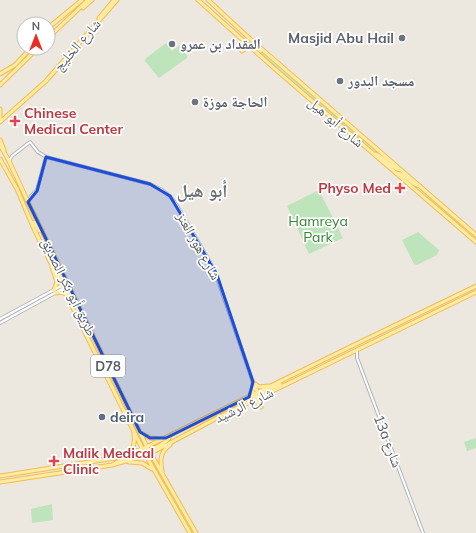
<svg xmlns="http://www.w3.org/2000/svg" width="476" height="533" font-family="Mulish,'Noto Naskh Arabic',sans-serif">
<rect width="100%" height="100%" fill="#ece8df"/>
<path fill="#bde4bb" d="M166 43 172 51 180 45 187 56V58L159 78 145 61 146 58Z
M254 46 393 165 361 140 253 47Z
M319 190 343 238 309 254 287 206Z
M427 195 469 231 454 221 426 196Z
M418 232 439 250 437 255 417 265 414 264 402 240Z
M476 438V448L467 451 464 442Z
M52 504 53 520 32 523 31 509Z"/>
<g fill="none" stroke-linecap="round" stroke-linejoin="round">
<g stroke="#b2b6bb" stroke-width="4">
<path id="minor" d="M9 161 12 156 30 142 38 152 46 157 150 184 162 190 170 196 176 204 214 269 253 382
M28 201 31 196 37 190 46 157
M0 319 63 285
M0 323 64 288
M357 351V358L423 533"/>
</g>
<g stroke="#f2bc52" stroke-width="5">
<path id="major" d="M198 0 275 69 476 242
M208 0 248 37 476 235
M83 8 92 0
M99 18 114 0
M48 28 82 0
M48 38 88 0
M242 51 251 44 261 51
M0 74 15 65 31 48
M0 85 38 48
M0 109V118
M0 122 46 81 117 0
M0 140 4 150
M0 145 9 161 28 202 147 447 196 533
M375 154C385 157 390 169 401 170
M0 159 17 189 34 229 144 452 190 533
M396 173C406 173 410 185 420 186
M34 222 39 231 42 230
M52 267 57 282 54 290
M57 270 65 284 68 285
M63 285 66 287 78 310 81 313
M56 293 62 292 67 295
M255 384 259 387 268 386
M250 395 253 391V384
M258 398 261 393 280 384
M252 402H258L261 407
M239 405 257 395V391L253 382
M141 433 150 438 162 439
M127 454C134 449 135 443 134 434
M129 462 142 463 152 469
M114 464C128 454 158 452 169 438
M162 471C160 460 160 452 170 445
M0 476 115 458 142 449 350 347 476 286
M0 482 112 465 140 457 155 451 217 418 476 292"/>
</g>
<use href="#minor" stroke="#fff" stroke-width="2"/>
<use href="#major" stroke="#ffeba1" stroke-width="3"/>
</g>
<path fill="#1d4ed8" fill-opacity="0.2" stroke="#1d4ed8" stroke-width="3" stroke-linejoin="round" d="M46 157 150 184 170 196 217 275 253 382 249 397 166 438H150L140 432 28 202 37 191Z"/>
<g fill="#6b7280" stroke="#fff" stroke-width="1.5">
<circle cx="402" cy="38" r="4"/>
<circle cx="172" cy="44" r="4"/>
<circle cx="340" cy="81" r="4"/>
<circle cx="195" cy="102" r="4"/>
</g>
<g fill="#e0444e" stroke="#fff" stroke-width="1.5">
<path d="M13 115h4v4h4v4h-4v4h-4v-4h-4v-4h4z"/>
<path d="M398 182h4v4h4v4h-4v4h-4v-4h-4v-4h4z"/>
<path d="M52 455h4v4h4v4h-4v4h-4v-4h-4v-4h4z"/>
</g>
<circle fill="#5c6f8a" stroke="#fff" stroke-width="1.5" cx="102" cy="417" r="4"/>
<g text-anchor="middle" stroke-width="3.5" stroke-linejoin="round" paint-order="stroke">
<rect fill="#fff" stroke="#8a8e90" stroke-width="1" x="91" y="355" width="34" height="22" rx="3"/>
<g font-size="13" font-weight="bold" fill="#585d61">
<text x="108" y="371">D78</text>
</g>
<g font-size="14" font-weight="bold" fill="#5b616d" stroke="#fff" text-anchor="start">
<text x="394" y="43" text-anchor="end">Masjid Abu Hail</text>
<text x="180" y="49">المقداد بن عمرو</text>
<text x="348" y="86">مسجد البدور</text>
<text x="203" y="107">الحاجة موزة</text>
</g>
<g font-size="14" fill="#585d61" stroke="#fff">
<text transform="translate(77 45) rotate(-49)" y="5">شارع الخليج</text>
<text transform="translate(336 122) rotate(41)" y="5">شارع أبو هيل</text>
<text transform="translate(199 246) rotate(61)" y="5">شارع هور العنز</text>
<text transform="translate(69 287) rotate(64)" y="5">طريق أبو بكر الصديق</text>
<text transform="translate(244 405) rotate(-26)" y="5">شارع الرشيد</text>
<text transform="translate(388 441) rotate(69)" y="5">13a شارع</text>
</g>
<g font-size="14" font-weight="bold" fill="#be3a42" stroke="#fff" text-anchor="start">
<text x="24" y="118">Chinese<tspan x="24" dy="16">Medical Center</tspan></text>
<text x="391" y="193" text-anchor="end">Physo Med</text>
<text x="63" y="458">Malik Medical<tspan x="63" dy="16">Clinic</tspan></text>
</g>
<g font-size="14" fill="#348534" stroke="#fff">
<text x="318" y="226">Hamreya<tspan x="318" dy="16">Park</tspan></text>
</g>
<g font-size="14" font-weight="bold" fill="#4e5e75" stroke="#fff" text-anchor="start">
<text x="110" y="422">deira</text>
</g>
<g font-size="18" font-weight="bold" fill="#696f73" stroke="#fff">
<text x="202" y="197">أبو هيل</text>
</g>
</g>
<g transform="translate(36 36)"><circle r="19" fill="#ffffff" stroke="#bcbec0"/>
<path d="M0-3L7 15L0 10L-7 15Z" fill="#ea2c27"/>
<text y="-6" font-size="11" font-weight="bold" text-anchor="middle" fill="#585d61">N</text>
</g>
</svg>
